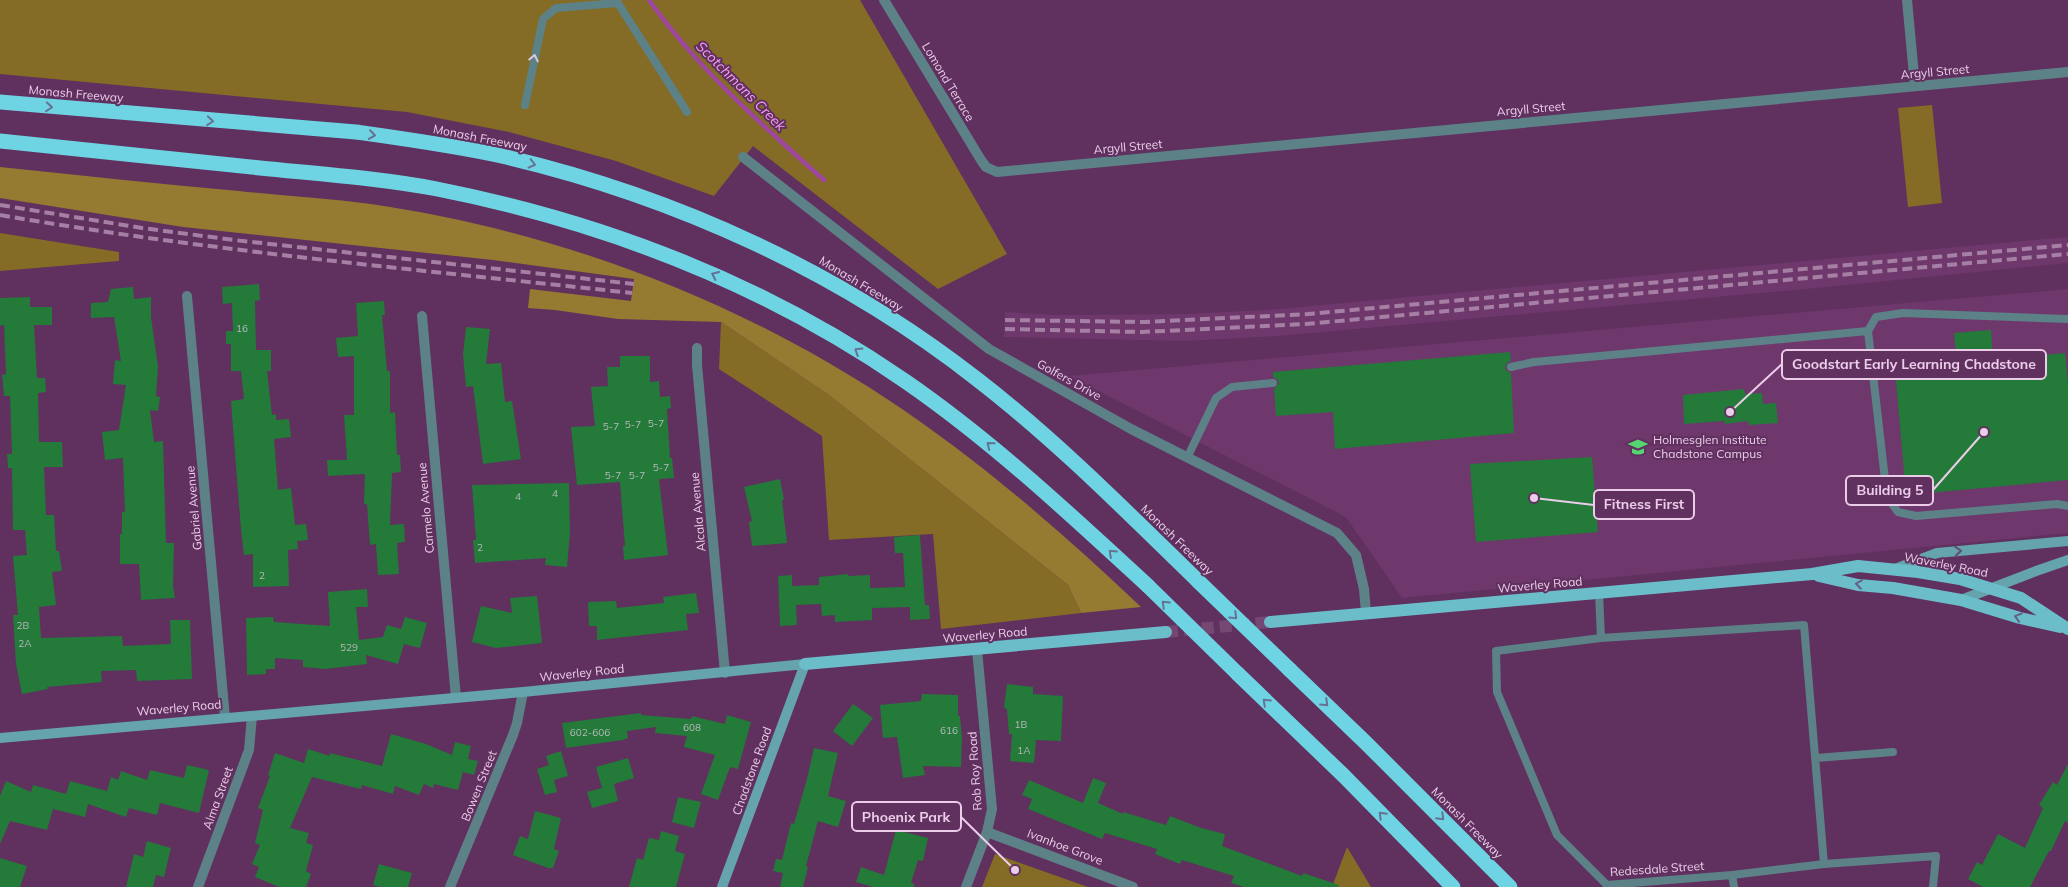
<svg xmlns="http://www.w3.org/2000/svg" width="2068" height="887" font-family="Mulish,sans-serif">
<rect width="100%" height="100%" fill="#60305f"/>
<path fill="#6e386d" d="M2068 237V263L1816 288 1278 336 1185 341 1004 337 1005 312 1056 315 1187 314 1266 310Z
M2068 289V533L1402 598 1346 517 1069 376Z"/>
<path fill="#846b26" d="M0 0H860L1007 254 938 289 753 146 714 196 616 161 509 132 407 112 0 74Z
M1932 105 1942 203 1908 207 1898 108Z
M0 233 119 252V261L0 271Z
M721 322 829 395 1068 585 1081 613 941 629 933 534 829 540 822 436 719 369Z
M1347 847 1371 887H1332Z
M995 854 1088 887H982Z"/>
<path fill="#957a31" d="M0 167C80 175 159 184 239 191 283 196 327 198 371 204 555 231 732 297 887 399 978 459 1062 532 1141 607L1081 613 1068 585 829 395 721 322 618 319 555 310 528 308 530 289 631 301 634 279 493 260 183 227 0 198Z"/>
<g fill="none" stroke-linecap="round" stroke-linejoin="round">
<path stroke="#9e459d" stroke-width="4.5" d="M649 0C698 69 761 124 824 180"/>
</g>
<path fill="#237a39" d="M259 284 260 300 255 301 256 350H271V371H267L272 415 276 414V420L289 419 291 437 274 439 278 490 291 488 295 525 306 524 308 540 297 541 298 549 288 550 289 586 253 587V554L244 555 241 530 231 401 244 399 241 371H231V344H226V331H233L232 303 223 304 222 287Z
M133 287 134 299 151 297V317L158 367 156 396 160 397 158 411 150 410 154 442 163 441 166 543H174L173 585 175 598 141 600 139 564H120V534H122V512H125L123 458 105 460 102 432 119 430 126 385 113 384 115 360 121 361 114 317 91 318V303L108 302 111 289Z
M30 297V307H52V325H34L37 378H45L46 392 38 393 39 442H62L63 467H44L46 515H54L56 551H59L62 571 52 572 56 605 39 607 41 638 122 636 123 646 171 644 170 620H190L192 679 137 681 136 670 101 671 102 682 47 687 48 689 22 694 16 664 13 615H18L13 556 27 555 25 530H13L12 468H8L7 454H12L10 396H4L2 375 6 374 4 325 0 326V298Z
M384 301 385 315H382L387 371H390V413L395 412 397 455H400L401 472 392 473 390 525 404 524 405 542 397 543 399 574 378 575 376 544 370 545 367 504H364L365 474 328 476 327 460H347L344 415H354V356L338 357 336 338 358 336 356 303Z
M466 327 490 329 486 364 501 363 505 402 512 401 521 459 483 464 473 386 466 387 463 354Z
M1991 330 1993 360 2065 353 2068 383V480L1906 495 1895 369 1957 363 1954 333Z
M1510 352 1511 361 1507 363 1505 368 1507 371 1511 373 1514 433 1335 449 1333 412 1276 416 1274 389 1279 383 1277 379 1273 377V372Z
M620 356H650V382L659 381 660 397 670 396 671 408 667 409 670 458H672L674 478 659 479 668 555 624 560 623 546H625L620 482 577 485 571 427 595 426 591 387 608 386 607 367H620Z
M1744 389 1745 394 1762 393 1763 404 1776 403 1778 423 1749 425 1748 421 1725 424 1724 421 1684 424 1683 395Z
M1592 457 1598 532 1476 542 1470 464Z
M780 479 784 500H782L787 543 752 546 749 522 752 521 744 487Z
M569 483 570 533 567 567 545 565 546 558 475 563 473 540H476L472 485Z
M920 535 925 605H929L930 619 910 620V607L872 608V620L835 622V615L822 616 821 604 796 605 797 625 780 626 778 576 792 575V586L819 585V577L848 574V576L870 575V588L905 587 903 553H895L894 537Z
M367 589 368 607H356L359 640 383 637 387 625 401 629 405 617 427 623 420 648 404 644 398 664 366 655 367 664 325 669 303 667V660L275 658V669H266V674L247 675 246 618 273 617 274 622 330 626 328 592Z
M696 593 699 613 686 614 688 630 597 640V626H589L588 602 616 601 617 608 664 603 663 597Z
M537 596 542 643 496 648 472 642 481 606 512 613 510 598Z
M1007 684 1033 687V694L1063 696 1061 741 1036 740 1034 763 1010 761 1012 734H1009L1007 709 1004 708Z
M922 694 958 695V716H960L962 738 961 767 923 766 925 775 903 778 897 737 883 738 880 705 921 701Z
M853 704 873 718 852 746 833 731Z
M641 713V715L691 719 692 716 725 724 727 715 751 722 738 769 730 767 718 800 701 794 715 755 684 747 687 736 655 733 656 727 627 731 628 738 623 740 566 748 562 723Z
M391 734 426 744 452 755 455 742 471 746 468 759 478 761 474 775 463 772 458 790 434 784 433 788 424 784 419 795 395 786 393 794 362 785 361 789 312 777 290 828 309 833 306 843 313 845 306 871 311 874 306 887H279L255 877 259 867 252 864 260 845 255 843 263 810 258 808 270 776 268 775 275 753 304 763 308 749 330 756V753L382 766Z
M814 748 838 753 828 796 846 801 838 827 818 821 806 866 808 867 803 887H780L783 873 773 871 776 859 782 860 791 823 794 824 807 779Z
M561 751 568 776 554 780 557 792 545 795 537 769 549 765 546 756Z
M628 758 634 778 614 784 618 801 592 808 587 792 602 788 596 767Z
M2068 764V823L2065 821 2051 851H2049L2030 887H1983L1968 879 1977 862 1982 865 1998 834 2025 848 2043 808 2039 805 2053 782 2057 785Z
M187 765 209 770 199 813 160 803 157 815 129 808 126 817 88 804 85 817 53 809 47 830 10 821 0 844V796L6 781 31 792 33 785 66 794 70 781 107 791 111 777 118 780 121 771 147 780 150 770 184 778Z
M1093 778 1106 783 1098 803 1123 814V812L1166 825 1170 816 1201 828 1225 834 1222 846 1302 876 1303 873 1339 885 1338 887H1244L1231 883 1234 876 1182 860 1180 864 1155 854 1157 849 1105 833 1102 839 1028 809 1032 799 1022 795 1029 780 1083 803Z
M678 797 701 802 694 828 672 822Z
M535 811 561 818 554 849 559 851 553 868H548L513 855 520 836 528 839Z
M896 830 928 838 923 861 918 860 911 883 914 884V887H873L856 882 861 867 884 875Z
M661 831 679 836 675 851 685 854 676 887H629L637 858 643 860 649 838 659 840Z
M147 841 171 848 164 877 156 875 153 887H126L134 854 143 857Z
M0 858 27 866 20 887H0Z
M379 864 412 873 408 887H380L373 885Z"/>
<g fill="none" stroke-linecap="round" stroke-linejoin="round">
<path stroke="#754874" stroke-width="12" stroke-dasharray="12 6" stroke-linecap="butt" d="M1166 632 1270 622"/>
<path stroke="#5c8288" stroke-width="8" d="M616 0 687 112
M525 105 543 19 556 8 618 3
M1868 331 1887 497 1898 512 1916 516 2057 504 2068 506
M1511 367 1534 362 1611 355 1868 331 1876 317 1903 313 2068 319
M1188 456 1216 398 1232 387 1273 383
M1599 593 1601 638
M1804 625 1824 864 1732 875 1607 885 1557 835 1497 692 1496 651 1601 638Z
M1816 758 1893 752
M1824 864 1936 856 1933 887
M1732 875 1734 887"/>
<path stroke="#5c8288" stroke-width="10" d="M884 0 981 160 986 167 997 172 2068 72
M1907 0 1915 86
M743 157 989 349 1131 429 1337 533 1356 555 1364 589 1366 613
M187 296 225 718
M422 316 456 698
M697 348V365L725 673
M987 832 1133 887
M198 887 249 750 252 716
M450 887 513 735 517 723 523 692
M966 887 987 832 992 809 977 650"/>
<path stroke="#65a3ad" stroke-width="10" d="M1895 569 1937 553 2068 541
M1961 600 2036 571 2068 560
M0 738 523 692 805 664 722 887"/>
<path stroke="#6abdc9" stroke-width="12" d="M1819 576 1858 585 1893 588 1961 600 2020 618 2060 627
M1270 622 1812 574 1858 566 1918 572 1960 579 2021 598 2068 629
M805 664 1166 632"/>
<path stroke="#6ed4e3" stroke-width="15" d="M0 102 356 132C406 139 457 146 506 157 676 197 840 272 978 380 1057 441 1127 512 1199 582
M0 141C87 150 173 159 260 168 319 174 378 178 437 189 604 222 764 284 905 381 992 441 1070 514 1148 586
M1290 670 1366 743 1510 887
M1238 674 1344 776 1453 887"/>
<path stroke="#a67fa4" stroke-width="4" stroke-dasharray="10 5" stroke-linecap="butt" d="M0 205 142 228 234 240 634 284
M0 215C209 251 421 270 632 293
M1005 320 1146 322 1308 314 2068 245
M1005 329 1142 332 1306 324 2068 254"/>
<path stroke="#6ed4e3" stroke-width="15" d="M1199 582 1290 670
M1148 586 1238 674"/>
</g>
<defs><path id="oneway-chevron" d="M-2-3.5L2.5 0L-2 3.5" fill="none" stroke-width="1.6" stroke-linecap="round" stroke-linejoin="round" transform="scale(1.25)"/></defs>
<use stroke="#ddc6df" href="#oneway-chevron" transform="translate(534 58) rotate(-78)"/>
<g stroke="#667294">
<use href="#oneway-chevron" transform="translate(49 107) rotate(5)"/>
<use href="#oneway-chevron" transform="translate(210 121) rotate(5)"/>
<use href="#oneway-chevron" transform="translate(372 135) rotate(8)"/>
<use href="#oneway-chevron" transform="translate(532 164) rotate(14)"/>
<use href="#oneway-chevron" transform="translate(715 275) rotate(-155)"/>
<use href="#oneway-chevron" transform="translate(858 351) rotate(-148)"/>
<use href="#oneway-chevron" transform="translate(990 445) rotate(-141)"/>
<use href="#oneway-chevron" transform="translate(1112 553) rotate(-137)"/>
<use href="#oneway-chevron" transform="translate(1165 604) rotate(-136)"/>
<use href="#oneway-chevron" transform="translate(1234 616) rotate(44)"/>
<use href="#oneway-chevron" transform="translate(1266 702) rotate(-136)"/>
<use href="#oneway-chevron" transform="translate(1325 703) rotate(44)"/>
<use href="#oneway-chevron" transform="translate(1382 815) rotate(-135)"/>
<use href="#oneway-chevron" transform="translate(1441 817) rotate(45)"/>
</g>
<use stroke="#614d72" href="#oneway-chevron" transform="translate(1958 551) rotate(-5)"/>
<g stroke="#646184">
<use href="#oneway-chevron" transform="translate(1859 584) rotate(-171)"/>
<use href="#oneway-chevron" transform="translate(2018 617) rotate(-163)"/>
</g>
<defs>
<g id="university-bare" transform="scale(1.5)"><path d="M0-5L7-2L0 1L-7-2ZM-4 1L0 2.5L4 1V4Q0 6-4 4Z" fill="#55d671" stroke="#60305f" stroke-width="2.5" paint-order="stroke"/></g>
</defs>
<g fill-rule="evenodd">
<use href="#university-bare" x="1638" y="447"/>
</g>
<g text-anchor="middle" stroke-width="4" stroke-linejoin="round" paint-order="stroke">
<g font-size="10" fill="#b9b8bd">
<text x="242" y="332">16</text>
<text x="656" y="427">5-7</text>
<text x="633" y="428">5-7</text>
<text x="611" y="430">5-7</text>
<text x="661" y="471">5-7</text>
<text x="613" y="479">5-7</text>
<text x="637" y="479">5-7</text>
<text x="555" y="497">4</text>
<text x="518" y="500">4</text>
<text x="480" y="551">2</text>
<text x="262" y="579">2</text>
<text x="23" y="629">2B</text>
<text x="25" y="647">2A</text>
<text x="349" y="651">529</text>
<text x="1021" y="728">1B</text>
<text x="692" y="731">608</text>
<text x="949" y="734">616</text>
<text x="590" y="736">602-606</text>
<text x="1024" y="754">1A</text>
</g>
<g font-size="12" fill="#ebcde9" stroke="#60305f">
<text transform="translate(1935 72) rotate(-5)" y="4">Argyll Street</text>
<text transform="translate(948 82) rotate(59)" y="4">Lomond Terrace</text>
<text transform="translate(76 94) rotate(5)" y="4">Monash Freeway</text>
<text transform="translate(1531 109) rotate(-5)" y="4">Argyll Street</text>
<text transform="translate(480 138) rotate(11)" y="4">Monash Freeway</text>
<text transform="translate(1128 147) rotate(-5)" y="4">Argyll Street</text>
<text transform="translate(861 284) rotate(31)" y="4">Monash Freeway</text>
<text transform="translate(1069 380) rotate(29)" y="4">Golfers Drive</text>
<text transform="translate(194 508) rotate(-95)" y="4">Gabriel Avenue</text>
<text transform="translate(426 508) rotate(-95)" y="4">Carmelo Avenue</text>
<text transform="translate(698 512) rotate(-95)" y="4">Alcala Avenue</text>
<text transform="translate(1177 540) rotate(44)" y="4">Monash Freeway</text>
<text transform="translate(1946 565) rotate(11)" y="4">Waverley Road</text>
<text transform="translate(1540 585) rotate(-5)" y="4">Waverley Road</text>
<text transform="translate(985 635) rotate(-5)" y="4">Waverley Road</text>
<text transform="translate(582 673) rotate(-6)" y="4">Waverley Road</text>
<text transform="translate(179 708) rotate(-5)" y="4">Waverley Road</text>
<text transform="translate(752 771) rotate(-70)" y="4">Chadstone Road</text>
<text transform="translate(975 771) rotate(-94)" y="4">Rob Roy Road</text>
<text transform="translate(479 786) rotate(-68)" y="4">Bowen Street</text>
<text transform="translate(218 798) rotate(-70)" y="4">Alma Street</text>
<text transform="translate(1467 823) rotate(45)" y="4">Monash Freeway</text>
<text transform="translate(1065 847) rotate(21)" y="4">Ivanhoe Grove</text>
<text transform="translate(1657 869) rotate(-4)" y="4">Redesdale Street</text>
</g>
<g font-size="12" fill="#ebcde9" stroke="#60305f" text-anchor="start">
<text x="1653" y="444">Holmesglen Institute<tspan x="1653" dy="14">Chadstone Campus</tspan></text>
</g>
<g font-size="14" font-style="italic" fill="#f99ef6" stroke="#60305f">
<text transform="translate(741 86) rotate(45)" y="5">Scotchmans Creek</text>
</g>
</g>
<path fill="none" stroke="#ebcde9" stroke-width="2" d="M1730 412L1782 364M1984 432L1933 490M1534 498L1594 505M1015 870L961 817"/>
<g fill="#ebcde9" stroke="#60305f" stroke-width="2">
<circle cx="1730" cy="412" r="5"/>
<circle cx="1984" cy="432" r="5"/>
<circle cx="1534" cy="498" r="5"/>
<circle cx="1015" cy="870" r="5"/>
</g>
<g fill="#60305f" stroke="#ebcde9" stroke-width="2">
<rect x="1782" y="350" width="264" height="29" rx="5"/>
<rect x="1846" y="476" width="87" height="29" rx="5"/>
<rect x="1594" y="490" width="100" height="29" rx="5"/>
<rect x="852" y="802" width="109" height="29" rx="5"/>
</g>
<g font-size="14" text-anchor="middle" font-weight="bold" fill="#ebcde9">
<text x="1914" y="369">Goodstart Early Learning Chadstone</text>
<text x="1890" y="495">Building 5</text>
<text x="1644" y="509">Fitness First</text>
<text x="906" y="822">Phoenix Park</text>
</g>
</svg>
